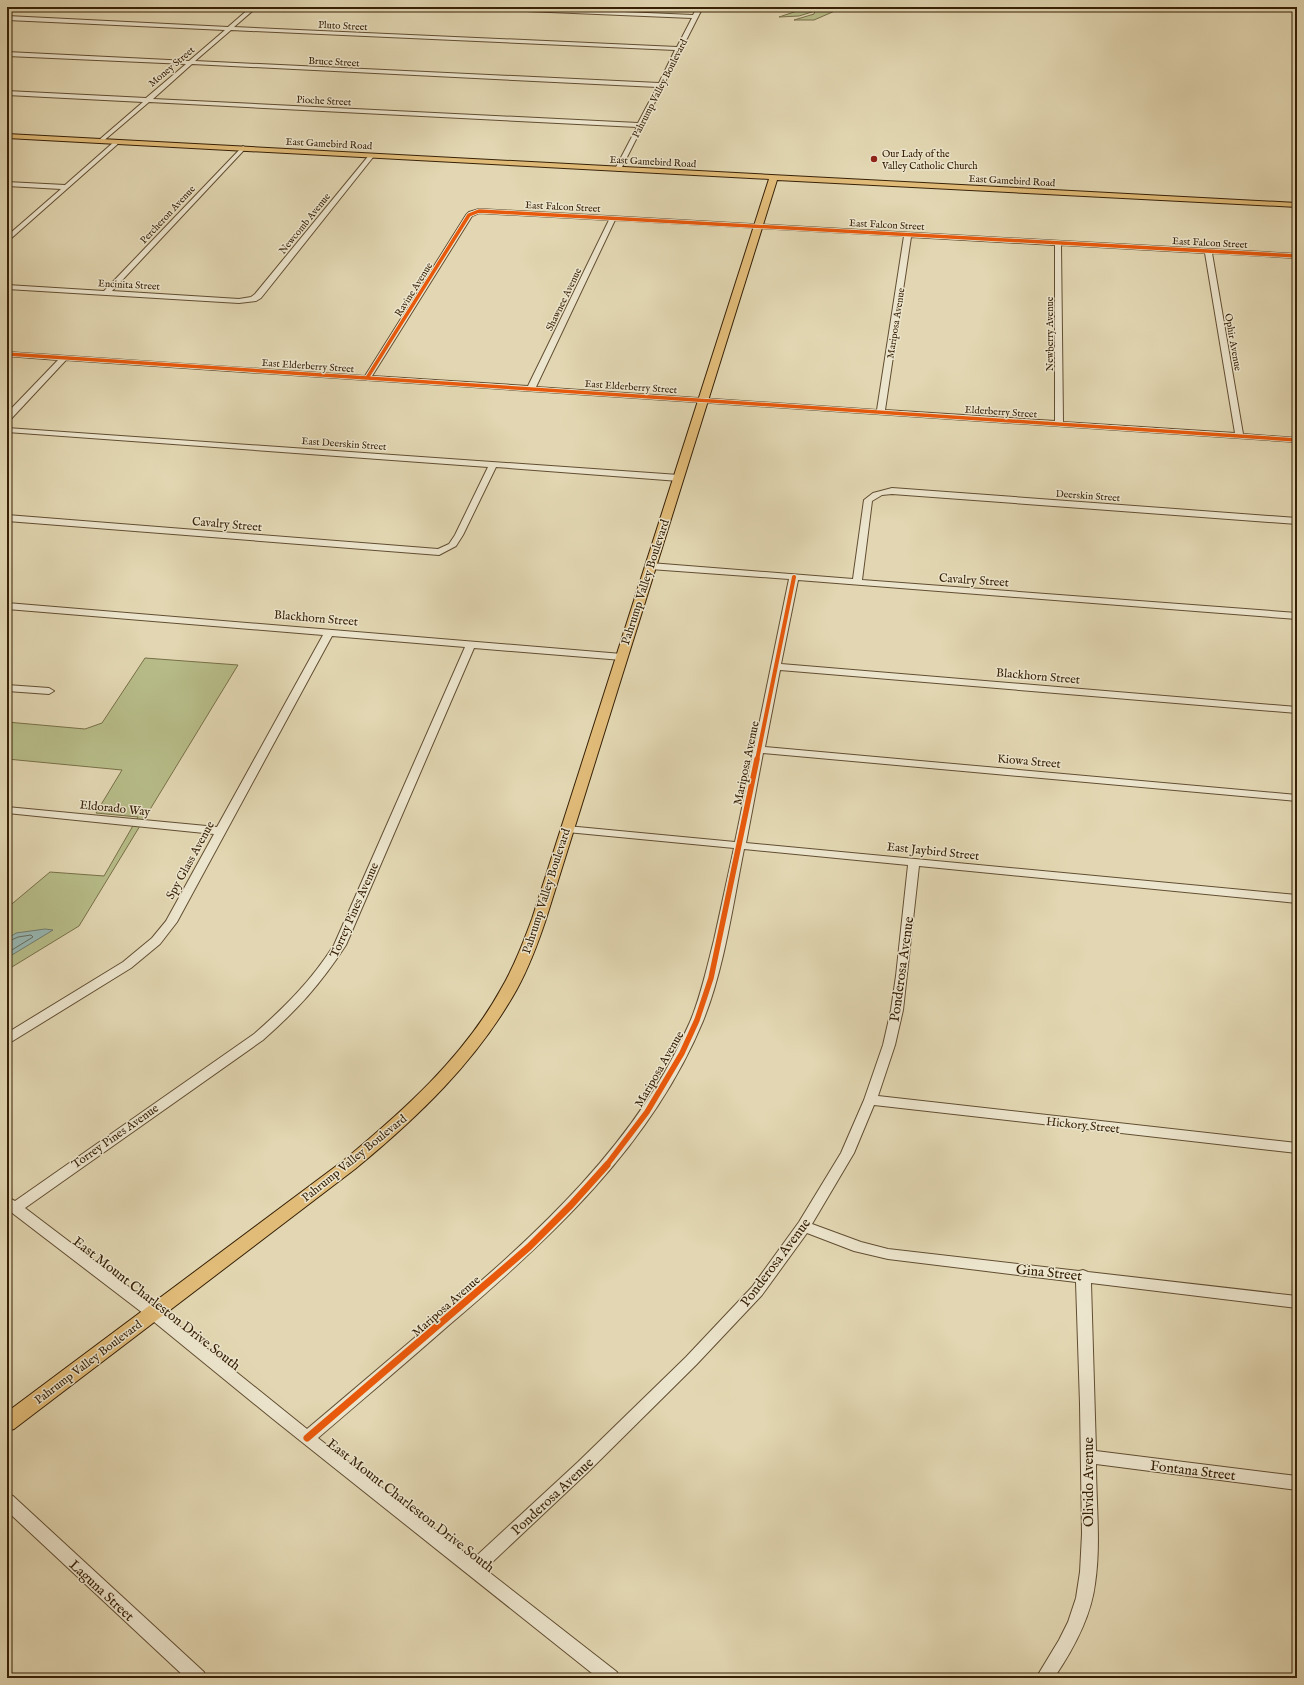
<svg xmlns="http://www.w3.org/2000/svg" width="1304" height="1685" font-family="'IM FELL English',serif">
<rect width="100%" height="100%" fill="#e2d7b2"/>
<filter id="stains"><feTurbulence type="fractalNoise" baseFrequency=".005" numOctaves="4"/><feColorMatrix values="0 0 0 0 .2 0 0 0 0 .09 0 0 0 0 .02 0 0 0 .5 -.17"/></filter>
<radialGradient id="worn" r=".72"><stop offset=".6" stop-color="#630" stop-opacity="0"/><stop offset="1" stop-color="#630" stop-opacity=".3"/></radialGradient>
<path fill="#b7bd89" stroke="#776f48" d="M809 7H844L814 20H794L814 14 815 11 799 16 779 17Z
M145 658 238 665 79 926 7 970V908L50 872 104 876 138 817 96 813 122 770 7 759V722L85 729 102 723Z"/>
<path fill="#97b8b4" stroke="#717c6f" d="M45 929 53 930 7 958V939L16 933Z"/>
<g fill="none" stroke-linecap="round" stroke-linejoin="round">
<path stroke="#676c5e" stroke-width="1" d="M7 942 18 937 31 935 33 937 7 953"/>
<g stroke="#624e32" stroke-width="2">
<path id="minor" d="M251 7H257L234 27 677 47 692 18 476 9 473 7H509L693 15 697 7H703L621 169 618 171 615 169 637 127 149 102 101 143 98 141 99 140 143 102 7 95V91L146 98 186 64 7 56V52L189 61 225 30 7 20V16L228 27ZM231 30 675 50 659 83 195 61ZM192 64 657 87 638 123 153 99Z
M115 141 120 142 7 242V236L61 189 7 186V182L65 185Z
M243 146 246 148 245 149 112 291 239 299 251 297 255 294 370 154H374V156L261 298 256 301 239 303 7 289V285L104 291Z
M479 209 1297 254V258L1212 253 1243 434 1297 438V442L66 360 10 420H7V413L58 360 7 356V352L365 376 466 215 469 212ZM479 213 609 220 528 386 372 376 472 216ZM615 220 904 236 877 410 536 387ZM911 237 1055 245V421L885 410ZM1061 245 1205 253 1235 433 1063 422Z
M7 428 679 475 683 478 679 481 496 467 463 535 456 546 439 555 7 521V515L438 549 449 544 455 535 488 467 7 432Z
M892 488 1297 518V524L892 494 882 495 872 501 862 580 1297 613V619L798 580 781 664 1297 707V713L780 670 765 747 1297 795V801L763 753 746 843 1297 895V903L919 866 903 1010 895 1045 878 1096 1297 1143V1153L874 1105 854 1153 812 1224 861 1242 888 1249 1079 1271 1083 1270 1088 1272 1297 1296V1308L1091 1283 1096 1451 1297 1476V1490L1096 1464C1096 1504 1101 1544 1095 1584 1091 1617 1073 1650 1054 1678H1036L1059 1640 1068 1622 1076 1598 1080 1572 1082 1534 1080 1404 1076 1282 888 1259 854 1251 807 1233 762 1295 696 1365 588 1472 485 1569 617 1672 619 1678H598L273 1419 148 1317 7 1209V1197L15 1201 254 1034C286 1006 311 981 334 945L465 647 332 636 177 922 160 944 131 968 11 1042 7 1043V1033L123 962 152 938 166 921 214 834 7 813V807L217 827 323 635 7 609V603L622 654 627 657 622 660 474 648 346 945C320 985 298 1009 263 1040L25 1208 158 1309 307 1429C351 1392 394 1355 438 1318 537 1234 637 1144 690 1022 701 996 707 967 714 940 721 909 727 879 734 848L567 832 562 829 567 826 735 842 789 579 650 569 645 566 650 563 853 579 864 500 873 493ZM744 849 908 865 896 976 891 1010 883 1045 864 1100 841 1153 799 1222 752 1287 686 1357 578 1462 473 1559 318 1438C362 1400 406 1363 449 1325 550 1239 651 1146 703 1021 724 970 733 904 744 849Z
M7 685 49 688 54 691 49 694 7 691Z
M7 1494 13 1496 204 1672 206 1678H186L7 1511Z"/>
</g>
<g stroke="#372107" stroke-width="2">
<path id="major" d="M7 134 1297 203V207L777 180 546 919C538 943 529 967 517 989 477 1061 418 1117 355 1169L14 1429 7 1431V1412L343 1161C403 1111 463 1058 501 989 514 967 523 943 532 919L769 179 7 138Z"/>
</g>
<use href="#minor" fill="#ece5cd" fill-rule="evenodd"/>
<use href="#major" fill="#e1bc79" fill-rule="evenodd"/>
<g stroke="#ece5cd" stroke-width="5">
<path id="cycleway-far3" d="M7 354 1297 440
M367 378 469 215 479 211 1297 256"/>
</g>
<g stroke="#ece5cd" stroke-width="6">
<path id="cycleway-far2" d="M757 760 794 577"/>
</g>
<g stroke="#ece5cd" stroke-width="8">
<path id="cycleway-far1" d="M606 1166 647 1112 682 1053 697 1020 711 978 757 759"/>
</g>
<g stroke="#ece5cd" stroke-width="10">
<path id="cycleway" d="M307 1438 529 1247 571 1205 607 1165"/>
</g>
<use href="#cycleway-far3" stroke="#e8590c" stroke-width="3.5"/>
<use href="#cycleway-far2" stroke="#e8590c" stroke-width="4"/>
<use href="#cycleway-far1" stroke="#e8590c" stroke-width="5.5"/>
<use href="#cycleway" stroke="#e8590c" stroke-width="7"/>
</g>
<circle fill="#8f2418" stroke="#ece5cd" stroke-width="1.5" cx="874" cy="159" r="4"/>
<g text-anchor="middle" stroke-width="3" stroke-linejoin="round" paint-order="stroke">
<g font-size="10" fill="#372107" stroke="#ece5cd">
<text transform="translate(343 25) rotate(3)" y="4">Pluto Street</text>
<text transform="translate(334 61) rotate(3)" y="4">Bruce Street</text>
<text transform="translate(171 66) rotate(-40)" y="4">Money Street</text>
<text transform="translate(659 88) rotate(-63)" y="4">Pahrump Valley Boulevard</text>
<text transform="translate(324 100) rotate(3)" y="4">Pioche Street</text>
<text transform="translate(329 143) rotate(3)" y="4">East Gamebird Road</text>
<text transform="translate(653 161) rotate(3)" y="4">East Gamebird Road</text>
<text transform="translate(1012 180) rotate(3)" y="4">East Gamebird Road</text>
<text transform="translate(563 206) rotate(3)" y="4">East Falcon Street</text>
<text transform="translate(167 214) rotate(-47)" y="4">Percheron Avenue</text>
<text transform="translate(304 223) rotate(-51)" y="4">Newcomb Avenue</text>
<text transform="translate(887 224) rotate(3)" y="4">East Falcon Street</text>
<text transform="translate(1210 242) rotate(3)" y="4">East Falcon Street</text>
<text transform="translate(129 284) rotate(3)" y="4">Encinita Street</text>
<text transform="translate(413 289) rotate(-58)" y="4">Ravine Avenue</text>
<text transform="translate(563 299) rotate(-64)" y="4">Shawnee Avenue</text>
<text transform="translate(895 323) rotate(-81)" y="4">Mariposa Avenue</text>
<text transform="translate(1049 334) rotate(-90)" y="4">Newberry Avenue</text>
<text transform="translate(1234 342) rotate(80)" y="4">Ophir Avenue</text>
<text transform="translate(308 365) rotate(4)" y="4">East Elderberry Street</text>
<text transform="translate(631 386) rotate(4)" y="4">East Elderberry Street</text>
<text transform="translate(1001 411) rotate(4)" y="4">Elderberry Street</text>
<text transform="translate(344 443) rotate(4)" y="4">East Deerskin Street</text>
<text transform="translate(1088 495) rotate(4)" y="4">Deerskin Street</text>
</g>
<g font-size="10" fill="#372107" stroke="#ece5cd" text-anchor="start">
<text x="882" y="157">Our Lady of the<tspan x="882" dy="12">Valley Catholic Church</tspan></text>
</g>
<g font-size="12" fill="#372107" stroke="#ece5cd">
<text transform="translate(227 524) rotate(5)" y="4">Cavalry Street</text>
<text transform="translate(974 580) rotate(4)" y="4">Cavalry Street</text>
<text transform="translate(645 582) rotate(-72)" y="4">Pahrump Valley Boulevard</text>
<text transform="translate(316 618) rotate(5)" y="4">Blackhorn Street</text>
<text transform="translate(1038 676) rotate(5)" y="4">Blackhorn Street</text>
<text transform="translate(1029 761) rotate(5)" y="4">Kiowa Street</text>
<text transform="translate(746 763) rotate(-78)" y="4">Mariposa Avenue</text>
<text transform="translate(115 808) rotate(6)" y="4">Eldorado Way</text>
<text transform="translate(933 851) rotate(6)" y="4">East Jaybird Street</text>
<text transform="translate(190 860) rotate(-61)" y="4">Spy Glass Avenue</text>
<text transform="translate(546 891) rotate(-72)" y="4">Pahrump Valley Boulevard</text>
<text transform="translate(354 910) rotate(-66)" y="4">Torrey Pines Avenue</text>
<text transform="translate(659 1069) rotate(-60)" y="4">Mariposa Avenue</text>
<text transform="translate(1083 1125) rotate(6)" y="4">Hickory Street</text>
<text transform="translate(115 1136) rotate(-35)" y="4">Torrey Pines Avenue</text>
<text transform="translate(354 1158) rotate(-39)" y="4">Pahrump Valley Boulevard</text>
<text transform="translate(446 1306) rotate(-41)" y="4">Mariposa Avenue</text>
<text transform="translate(88 1362) rotate(-37)" y="4">Pahrump Valley Boulevard</text>
</g>
<g font-size="14" fill="#372107" stroke="#ece5cd">
<text transform="translate(901 969) rotate(-82)" y="5">Ponderosa Avenue</text>
<text transform="translate(775 1262) rotate(-53)" y="5">Ponderosa Avenue</text>
<text transform="translate(1049 1272) rotate(6)" y="5">Gina Street</text>
<text transform="translate(157 1303) rotate(38)" y="5">East Mount Charleston Drive South</text>
<text transform="translate(1193 1470) rotate(7)" y="5">Fontana Street</text>
<text transform="translate(1088 1482) rotate(-90)" y="5">Olivido Avenue</text>
<text transform="translate(552 1496) rotate(-43)" y="5">Ponderosa Avenue</text>
<text transform="translate(411 1505) rotate(38)" y="5">East Mount Charleston Drive South</text>
<text transform="translate(102 1590) rotate(43)" y="5">Laguna Street</text>
</g>
</g>
<rect width="1304" height="1685" fill="none" stroke="#e2d7b2" stroke-width="24"/>
<rect x="8" y="8" width="1288" height="1669" fill="none" stroke="#372107" stroke-width="2"/>
<rect x="12" y="12" width="1280" height="1661" fill="none" stroke="#372107"/>
<rect width="100%" height="100%" filter="url(#stains)"/>
<rect width="100%" height="100%" fill="url(#worn)"/>
</svg>
